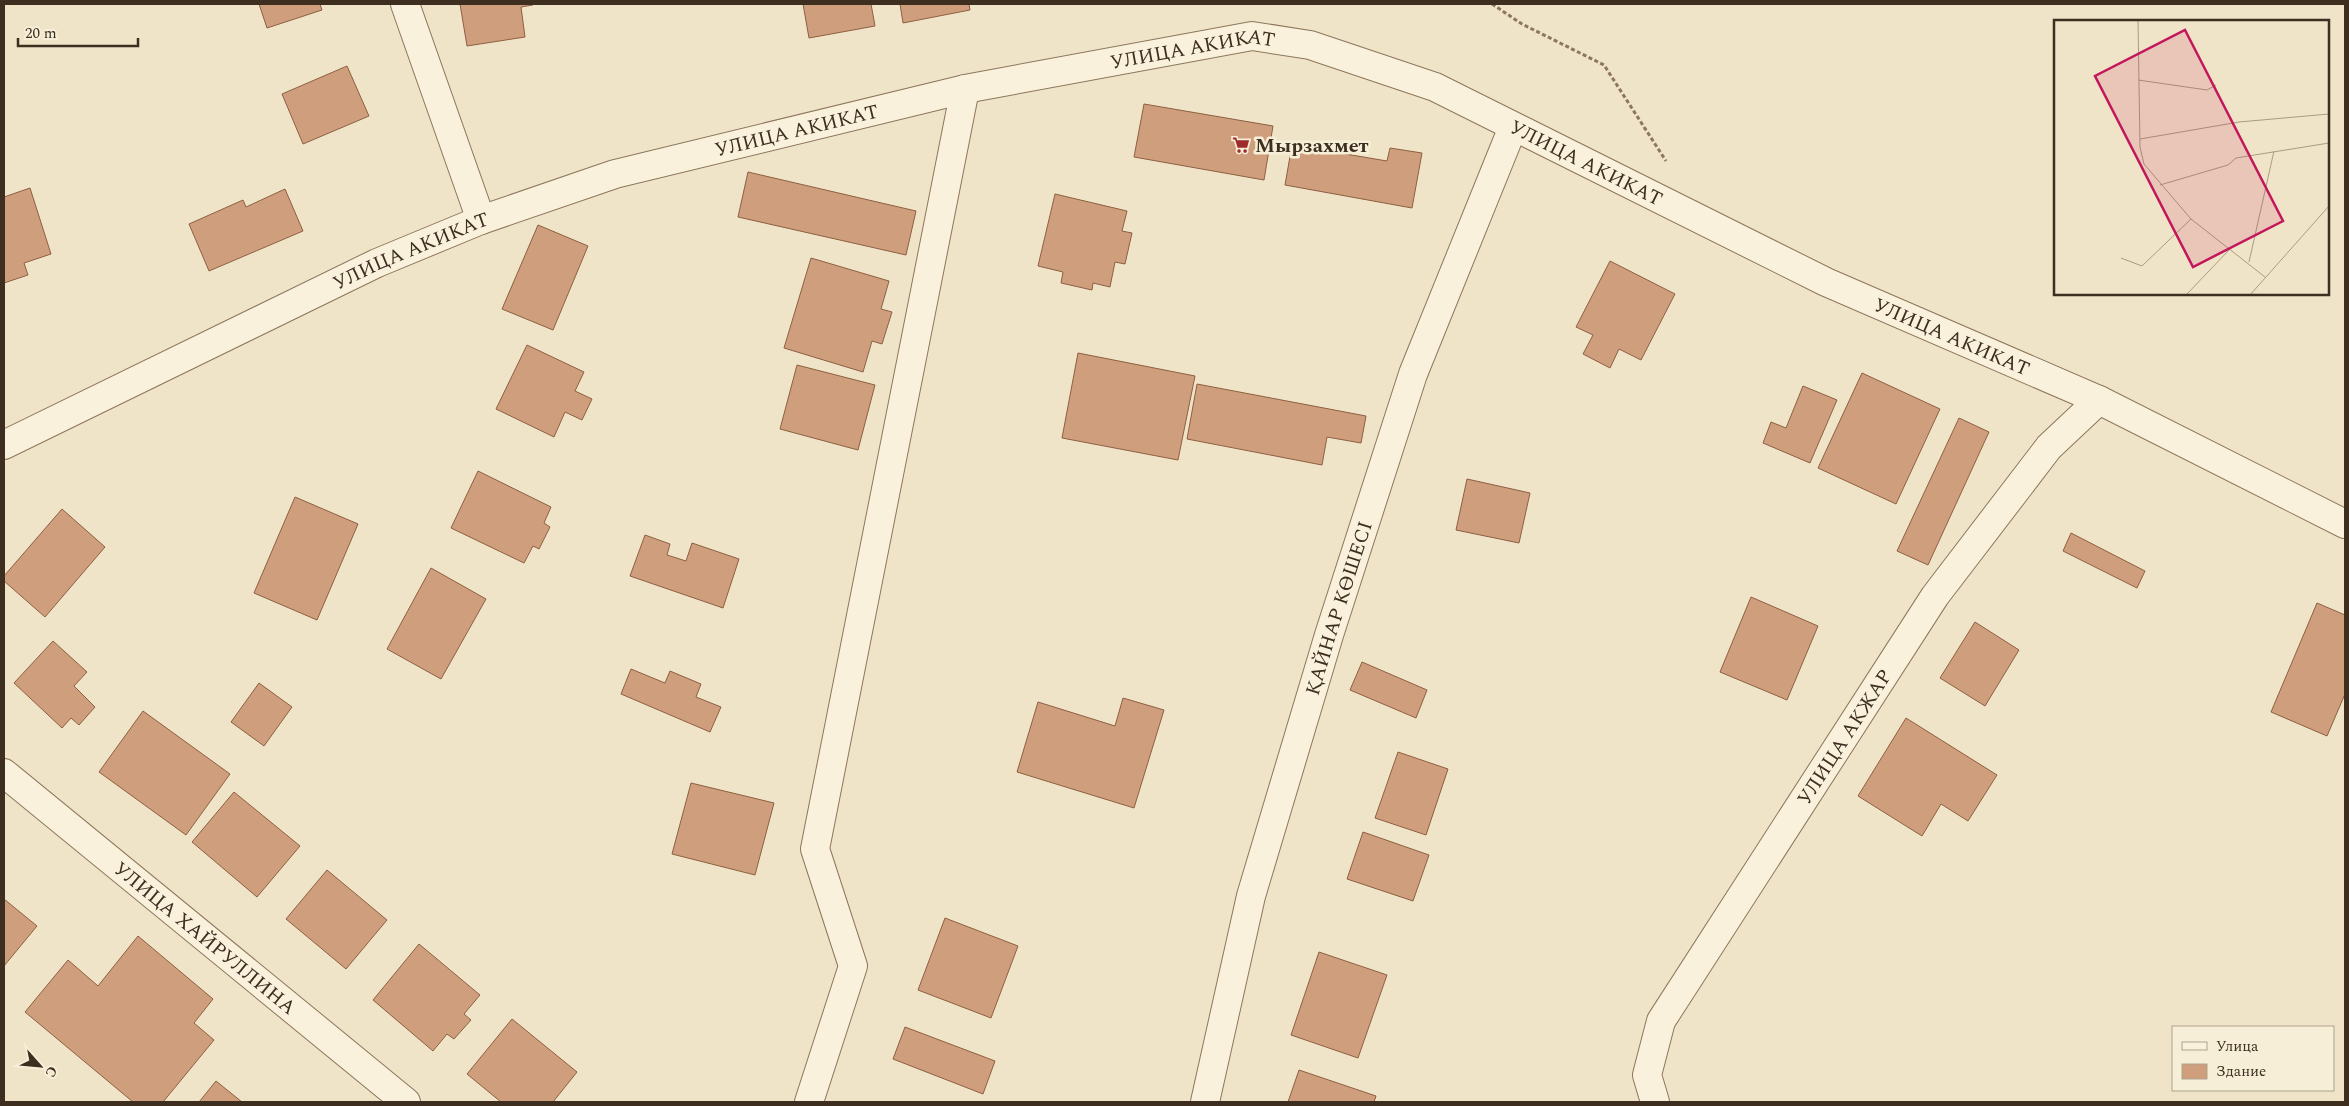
<svg xmlns="http://www.w3.org/2000/svg" width="2349" height="1106" font-family="Spectral,serif">
<rect width="100%" height="100%" fill="#f0e4c8"/>
<path fill="#cf9f7d" stroke="#8d5f41" d="M259 4H320L322 10 267 28Z
M460 4H533V5L521 7 525 37 467 46Z
M803 4H871L875 26 809 38Z
M900 4H969L970 10 903 23Z
M347 66 369 116 303 144 282 94Z
M1144 104 1273 126 1264 180 1134 157Z
M1292 145 1387 161 1390 148 1422 153 1412 208 1285 185Z
M748 172 916 211 906 255 738 217Z
M30 188 51 254 24 263 28 275 4 283V197Z
M285 189 303 231 209 271 189 224 243 200 246 207Z
M1055 194 1127 211 1122 231 1132 233 1125 264 1115 262 1110 287 1093 283 1092 290 1061 283 1063 272 1038 266Z
M538 225 588 246 553 330 502 309Z
M811 258 889 281 881 309 892 312 882 344 872 341 863 372 784 348Z
M1610 261 1675 294 1641 360 1619 349 1610 368 1583 354 1593 335 1576 327Z
M527 345 584 372 575 391 592 399 582 420 565 412 554 437 496 409Z
M1078 353 1195 376 1178 460 1062 438Z
M797 365 875 385 858 450 780 429Z
M1862 373 1940 409 1896 504 1818 468Z
M1197 384 1366 416 1361 443 1327 437 1322 465 1187 439Z
M1803 386 1837 400 1810 463 1763 443 1771 422 1786 428Z
M1959 418 1989 432 1928 565 1897 551Z
M478 471 551 507 544 523 550 527 539 549 533 546 524 563 451 528Z
M1467 479 1530 493 1519 543 1456 530Z
M295 497 358 524 317 620 254 593Z
M62 509 105 547 45 617 4 581V576Z
M2071 533 2145 571 2137 588 2063 551Z
M645 535 670 544 667 555 686 561 692 543 739 559 723 608 630 576Z
M431 568 486 599 441 679 387 649Z
M1751 597 1818 626 1787 700 1720 672Z
M2317 603 2345 615V694L2327 736 2271 712Z
M1975 622 2019 650 1985 706 1940 678Z
M53 641 87 672 74 686 95 707 79 725 71 718 62 728 14 683Z
M1362 662 1427 690 1416 718 1350 690Z
M631 669 665 683 670 671 701 684 696 697 721 707 710 732 621 694Z
M259 683 292 707 264 746 231 722Z
M1123 698 1164 710 1134 808 1017 772 1038 702 1115 726Z
M143 711 230 774 186 835 99 772Z
M1906 718 1997 775 1968 821 1941 804 1922 836 1858 796Z
M1398 752 1448 769 1426 835 1375 818Z
M691 783 774 803 755 875 672 854Z
M234 792 300 846 257 897 192 842Z
M1363 832 1429 855 1413 901 1347 879Z
M327 870 387 920 346 969 286 919Z
M4 899 37 926 4 966Z
M945 918 1018 946 991 1018 918 990Z
M138 936 213 999 194 1023 214 1040 163 1102H133L25 1012 68 960 98 986Z
M419 944 480 995 464 1014 471 1020 454 1039 447 1034 433 1051 373 1000Z
M1319 952 1387 975 1358 1058 1291 1035Z
M512 1019 577 1072 553 1102H501L467 1074Z
M905 1027 995 1061 983 1094 893 1059Z
M1299 1070 1376 1096 1374 1102H1288Z
M216 1081 242 1102H199Z"/>
<g fill="none" stroke-linecap="round" stroke-linejoin="round">
<g stroke="#8d765c" stroke-width="30">
<g id="minor">
<path d="M405 4 481 220"/>
<path id="s1" d="M4 445 377 263 481 220 615 174 965 89 1252 36 1310 45 1435 87 1826 282 2099 400 2345 524"/>
<path id="s2" d="M4 773 406 1102"/>
<path d="M809 1102 853 966 815 849 965 89"/>
<path id="s3" d="M1205 1102 1251 896 1329 635 1413 374 1513 127"/>
<path id="s4" d="M1655 1102 1647 1075 1661 1021 1935 596 2049 447 2099 400"/>
</g>
</g>
<path stroke="#8d765c" stroke-width="3" stroke-dasharray="4 2.5" stroke-linecap="butt" d="M1492 4 1522 24 1604 65 1666 161"/>
<use href="#minor" stroke="#faf1dc" stroke-width="28"/>
</g>
<defs>
<g id="supermarket-bare" transform="scale(1.35)"><path d="M-6-5.5h2.5l.6 2H6L4.5 2H-2.5L-4.4-4H-6ZM-1.5 3.2a1.3 1.3 0 1 0 .1 0ZM3 3.2a1.3 1.3 0 1 0 .1 0Z" fill="#9e2a2b" stroke="#f7eed8" stroke-width="2.5" paint-order="stroke"/></g>
</defs>
<g fill-rule="evenodd">
<use href="#supermarket-bare" x="1241" y="145"/>
</g>
<g text-anchor="middle" stroke-width="5" stroke-linejoin="round" paint-order="stroke">
<g font-size="20" fill="#3d2e20" stroke="#f7eed8">
<text dy="7" stroke="none"><textPath href="#s1" startOffset="1261">УЛИЦА АКИКАТ</textPath></text>
<text dy="7" stroke="none"><textPath href="#s1" startOffset="856">УЛИЦА АКИКАТ</textPath></text>
<text dy="7" stroke="none"><textPath href="#s1" startOffset="1681">УЛИЦА АКИКАТ</textPath></text>
<text dy="7" stroke="none"><textPath href="#s1" startOffset="451">УЛИЦА АКИКАТ</textPath></text>
<text dy="7" stroke="none"><textPath href="#s1" startOffset="2086">УЛИЦА АКИКАТ</textPath></text>
<text dy="7" stroke="none"><textPath href="#s3" startOffset="512">ҚАЙНАР КӨШЕСІ</textPath></text>
<text dy="7" stroke="none"><textPath href="#s4" startOffset="422">УЛИЦА АКЖАР</textPath></text>
<text dy="7" stroke="none"><textPath href="#s2" startOffset="260">УЛИЦА ХАЙРУЛЛИНА</textPath></text>
</g>
<g font-size="20" font-weight="bold" fill="#3d2e20" stroke="#f7eed8" text-anchor="start">
<text x="1255" y="152">Мырзахмет</text>
</g>
</g>
<g transform="translate(2054 20)">
<rect width="275" height="275" fill="#f0e4c8"/>
<path fill="none" stroke="#a89b85" stroke-width="1" d="M84 0 86 127 90 144 137 199 211 257M84 60 153 70 162 65M86 119 185 102 275 94M106 165 174 145 182 138 275 123M67 238 88 246 137 199M195 242 220 131M132 275 176 229M196 275 275 186"/>
<path fill="#c2185b" fill-opacity="0.15" stroke="#c2185b" stroke-width="2.5" d="M131 10 229 201 139 247 41 56Z"/>
<rect width="275" height="275" fill="none" stroke="#3d2e20" stroke-width="2.5"/>
</g>
<rect width="2349" height="1106" fill="none" stroke="#3d2e20" stroke-width="10"/>
<rect x="2172" y="1026" width="162" height="65" fill="#f7eed8" stroke="#ada18e"/>
<rect x="2182" y="1042" width="25" height="8" fill="#faf1dc" stroke="#ada18e"/>
<text x="2216" y="1051" font-size="15" fill="#3d2e20">Улица</text>
<rect x="2182" y="1064" width="25" height="15" fill="#cf9f7d" stroke="#ada18e"/>
<text x="2216" y="1076" font-size="15" fill="#3d2e20">Здание</text>
<g transform="translate(40 1066) rotate(117)" stroke="#f7eed8" stroke-width="4" paint-order="stroke">
<path d="M0-4L9 19L0 12L-9 19Z" fill="#3d2e20"/>
<text y="-8" font-size="14" font-weight="bold" text-anchor="middle" fill="#3d2e20">С</text>
</g>
<path d="M18 38v8h120v-8" fill="none" stroke="#3d2e20" stroke-width="2.5"/>
<text x="25" y="38" font-size="15" fill="#3d2e20" stroke="#f7eed8" stroke-width="4" paint-order="stroke">20 m</text>
</svg>
